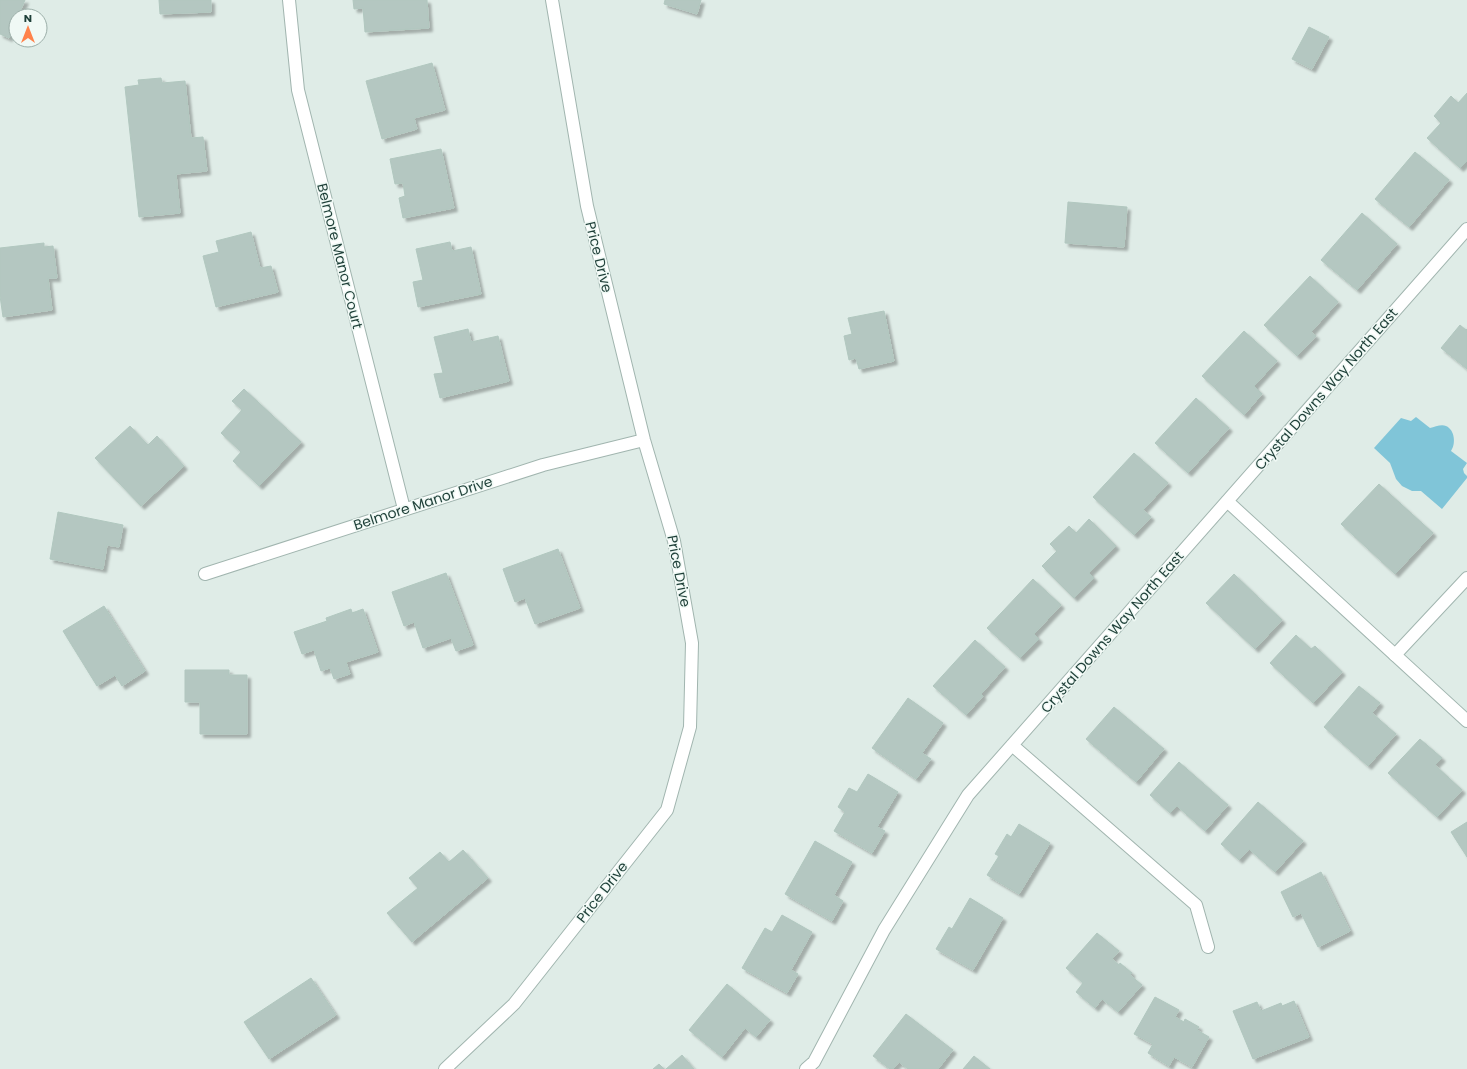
<svg xmlns="http://www.w3.org/2000/svg" width="1467" height="1069" font-family="Poppins,sans-serif">
<defs>
<filter id="shadow"><feDropShadow dx="3.5" dy="3.5" stdDeviation="1" flood-color="#0004"/></filter>
</defs>
<rect width="100%" height="100%" fill="#dfece7"/>
<path fill="#80c5d8" d="M1416 417 1430 428C1435 427 1441 424 1446 426 1455 430 1456 444 1451 451L1467 463 1463 469 1464 473 1467 476V478L1442 509 1421 491H1412L1402 486 1396 479 1390 463 1374 448 1401 418 1411 421Z"/>
<path fill="#b4c7c1" stroke="#b1c7bf" filter="url(#shadow)" d="M0 0H25L18 16H16V21L9 38 0 34Z
M159 0H211V12L160 14Z
M353 0H427L429 28 365 32 363 8 354 9Z
M665 0H701L697 14 664 4Z
M1309 27 1329 37 1312 69 1292 59Z
M432 63 445 110 414 118 417 129 382 139 366 81Z
M161 78 162 83 185 81 191 138 203 137 207 171 176 174 180 213 139 217 125 87 139 85 138 80Z
M1467 93V161L1460 168 1427 138 1441 123 1434 116 1451 96 1458 103Z
M441 149 454 208 403 218 399 198 405 196 403 183 395 184 390 159Z
M1415 152 1449 180 1409 227 1375 199Z
M1068 202 1127 207 1124 247 1065 243Z
M1362 213 1397 244 1357 290 1321 260Z
M251 232 260 268 271 266 278 292 216 307 203 256 219 252 216 241Z
M450 242 452 251 471 247 481 294 418 307 413 282 423 280 416 249Z
M44 243V247L53 246 57 278H48L52 310 3 317 0 296V248Z
M1310 276 1338 302 1311 332 1316 336 1297 356 1264 325Z
M884 311 894 361 859 369 856 358 849 360 844 336 852 334 848 318Z
M1460 325 1466 330 1467 329V369L1441 348Z
M468 329 471 342 498 336 509 381 440 398 434 374 443 373 434 337Z
M1244 331 1277 361 1254 386 1262 394 1244 415 1202 376Z
M244 389 301 442 259 486 233 461 241 452 221 433 242 410 232 401Z
M1196 398 1229 428 1188 473 1155 443Z
M130 426 148 445 157 436 184 466 141 506 95 458Z
M1134 453 1168 483 1143 510 1151 517 1134 535 1093 497Z
M1379 484 1433 533 1395 574 1341 524Z
M58 512 123 525 119 547 107 545 103 569 50 559Z
M1089 519 1116 546 1089 573 1094 578 1074 598 1042 566 1057 551 1050 544 1069 526 1076 533Z
M558 549 580 608 535 624 525 598 515 602 503 569Z
M446 573 473 645 456 651 451 638 423 648 414 622 404 626 392 592Z
M1234 574 1282 620 1255 649 1206 603Z
M1033 579 1061 605 1034 634 1039 639 1020 658 987 628Z
M104 606 145 671 122 686 115 675 97 686 63 631Z
M351 609 352 613 363 609 378 652 346 662 350 674 334 679 330 668 321 671 314 650 302 654 294 632 327 621 326 618Z
M1296 635 1311 649 1315 646 1342 672 1313 703 1270 663Z
M975 640 1005 667 981 694 983 696 966 715 933 686Z
M185 670H229V675H247V734H200V702H185Z
M1359 686 1380 703 1372 713 1396 734 1368 766 1324 727Z
M908 698 943 723 922 753 931 759 916 779 872 748Z
M1114 707 1164 749 1136 782 1086 739Z
M1420 739 1442 758 1435 765 1462 790 1437 817 1388 773Z
M1179 762 1228 805 1205 831 1177 806 1170 813 1150 795Z
M868 774 898 792 877 827 885 831 872 853 834 831 845 812 838 807 849 788 857 792Z
M1258 802 1303 841 1275 872 1249 849 1239 860 1221 844Z
M1467 822V857L1451 832Z
M1019 824 1050 843 1019 894 987 875 999 856 995 854 1007 834 1011 837Z
M815 841 852 862 834 895 843 901 832 921 785 894Z
M463 850 488 878 412 942 387 913 418 888 409 878 440 852 449 862Z
M1321 872 1350 931 1318 947 1301 913 1293 917 1281 892Z
M970 898 1003 918 973 970 936 949 949 927 952 929Z
M782 915 812 932 791 970 798 974 787 993 742 968 765 928 772 932Z
M1097 933 1119 951 1112 959 1119 965 1120 963 1132 973 1130 975 1142 985 1118 1012 1102 999 1095 1008 1076 992 1083 983 1066 968Z
M311 978 336 1015 269 1059 244 1022Z
M727 984 770 1020 756 1037 745 1028 722 1057 689 1030Z
M1155 997 1179 1010 1175 1017 1184 1022 1185 1019 1199 1027 1197 1030 1209 1037 1192 1067 1174 1057 1169 1066 1148 1053 1153 1044 1134 1034Z
M1294 1001 1309 1037 1253 1059 1233 1011 1257 1002 1261 1011 1281 1003 1282 1006Z
M906 1014 953 1050 938 1069H908L899 1062 893 1069H890L873 1056Z
M682 1055 694 1069H666Z
M974 1056 990 1069H963Z
M659 1064 664 1069H653Z"/>
<g fill="none" stroke-linecap="round" stroke-linejoin="round">
<g stroke="#a1b5af" stroke-width="14">
<path id="service" d="M1395 655 1467 578"/>
</g>
<g stroke="#a1b5af" stroke-width="14">
<path id="minor" d="M289 0 298 90 404 509
M1227 501 1467 721
M205 574 543 465 644 440
M1012 745 1196 905 1208 947
M445 1069 514 1004 667 810 690 727 692 643 674 541 644 440 587 206 552 0
M806 1069 814 1062 884 930 968 795 1467 229"/>
</g>
<use href="#service" stroke="#fff" stroke-width="12"/>
<use href="#minor" stroke="#fff" stroke-width="12"/>
</g>
<g text-anchor="middle" stroke-width="3" stroke-linejoin="round" paint-order="stroke">
<g font-size="14" fill="#1e3f38" stroke="#f0f9f5">
<text transform="translate(340 256) rotate(76)" y="5">Belmore Manor Court</text>
<text transform="translate(599 257) rotate(76)" y="5">Price Drive</text>
<text transform="translate(1326 389) rotate(-49)" y="5">Crystal Downs Way North East</text>
<text transform="translate(423 503) rotate(-18)" y="5">Belmore Manor Drive</text>
<text transform="translate(679 571) rotate(79)" y="5">Price Drive</text>
<text transform="translate(1112 632) rotate(-49)" y="5">Crystal Downs Way North East</text>
<text transform="translate(602 892) rotate(-52)" y="5">Price Drive</text>
</g>
</g>
<g transform="translate(28 28)"><circle r="19" fill="#f0f9f5" stroke="#9cafa9"/>
<path d="M0-3L7 15L0 10L-7 15Z" fill="#ff824b"/>
<text y="-6" font-size="11" font-weight="bold" text-anchor="middle" fill="#1e3f38">N</text>
</g>
</svg>
